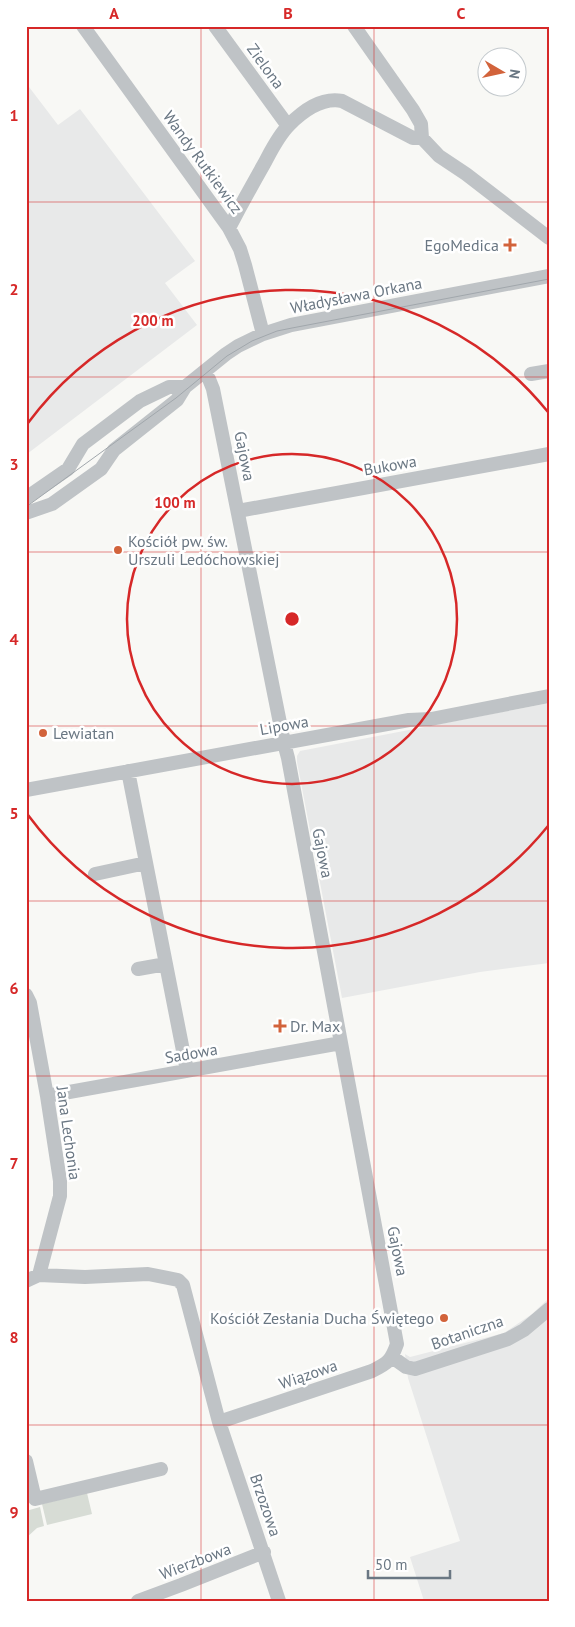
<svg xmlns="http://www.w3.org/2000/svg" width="575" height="1627" font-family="'PT Sans',sans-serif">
<rect width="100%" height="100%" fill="#f8f8f5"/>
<path fill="#e8e9e9" d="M26 83 58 125 80 109 195 261 165 283 197 325 27 454Z
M549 703V963L480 972 342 998 297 762V756L300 751Z
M549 1298V1601H424L410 1557 460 1541 408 1378 405 1354 410 1357 504 1333 532 1314Z"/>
<path fill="#d7dcd5" d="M87 1493 92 1514 47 1525 42 1504Z
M40 1507 44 1526 37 1528 26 1538V1511Z"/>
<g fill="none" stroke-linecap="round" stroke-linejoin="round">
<path stroke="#bfc3c6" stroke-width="14" d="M83 26 229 228 240 249 245 265 263 334
M215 26 288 126
M354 26 413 110 421 124 422 138
M229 228C240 207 252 185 264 164 271 151 278 136 289 125 303 111 321 97 342 101L413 138H422L439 156 466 174 549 238
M204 372 209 379 213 389 284 743 288 758 397 1344C391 1361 388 1363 372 1371L219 1422
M531 374 549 371
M26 498 68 469 83 444 140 401 169 387H185
M238 511 549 454
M26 513 52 504 101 469 114 450 177 400 185 387 226 354 238 346 263 334 291 325 549 276
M128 771 187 1071
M26 790 409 720 431 719 549 696
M95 874 146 863
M138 969 166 964
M26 995 30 1003 47 1096 60 1181V1196L39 1275
M47 1096 341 1043
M26 1281 39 1275 85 1277 148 1274 178 1280 183 1285 219 1422 279 1601
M392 1357 406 1367 415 1369 508 1339 524 1330 549 1309
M26 1461 35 1499 161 1469
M138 1601 181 1585 264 1552"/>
<path stroke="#a1a7ac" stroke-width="1" d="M26 507 176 398 227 356 252 341 277 331 292 328 549 279"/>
</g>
<path fill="none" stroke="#d62828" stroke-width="1" stroke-opacity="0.55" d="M201 26V1601M374 26V1601M26 202H549M26 377H549M26 552H549M26 726H549M26 901H549M26 1076H549M26 1250H549M26 1425H549"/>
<g fill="none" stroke="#d62828" stroke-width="2.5">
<circle cx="292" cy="619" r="165"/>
<path d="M548 826A329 329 0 0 1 28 815M28 423A329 329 0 0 1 548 412"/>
</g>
<g fill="#d2633b" stroke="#fff" stroke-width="2">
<path d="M507.5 237.5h5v5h5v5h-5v5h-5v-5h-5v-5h5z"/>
<circle cx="118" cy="550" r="5"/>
<circle cx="43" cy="733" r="5"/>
<path d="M277.5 1018.5h5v5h5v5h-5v5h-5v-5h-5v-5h5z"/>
<circle cx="444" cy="1318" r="5"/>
</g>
<g text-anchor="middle" stroke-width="5" stroke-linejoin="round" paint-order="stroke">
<g font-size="16" fill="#6a7783" stroke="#fff">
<text transform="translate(266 66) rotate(54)" y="6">Zielona</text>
<text transform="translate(203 162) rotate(54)" y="6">Wandy Rutkiewicz</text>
<text transform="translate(356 295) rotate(-11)" y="6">Władysława Orkana</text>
<text transform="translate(245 456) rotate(79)" y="6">Gajowa</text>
<text transform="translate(390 465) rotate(-10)" y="6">Bukowa</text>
<text transform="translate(284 725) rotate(-10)" y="6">Lipowa</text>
<text transform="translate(323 853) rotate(79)" y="6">Gajowa</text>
<text transform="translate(191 1053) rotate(-10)" y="6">Sadowa</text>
<text transform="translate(69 1133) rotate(82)" y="6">Jana Lechonia</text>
<text transform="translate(398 1251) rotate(79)" y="6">Gajowa</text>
<text transform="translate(467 1332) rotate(-19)" y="6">Botaniczna</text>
<text transform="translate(308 1374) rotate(-19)" y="6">Wiązowa</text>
<text transform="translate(266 1505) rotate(71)" y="6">Brzozowa</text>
<text transform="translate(195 1561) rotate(-21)" y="6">Wierzbowa</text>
</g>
<g font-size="16" fill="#6a7783" stroke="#fff" text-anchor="start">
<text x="499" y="251" text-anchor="end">EgoMedica</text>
<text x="128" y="547">Kościół pw. św.<tspan x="128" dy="18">Urszuli Ledóchowskiej</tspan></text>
<text x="53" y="739">Lewiatan</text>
<text x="290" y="1032">Dr. Max</text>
<text x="434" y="1324" text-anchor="end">Kościół Zesłania Ducha Świętego</text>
</g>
</g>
<circle cx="292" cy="619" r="8" fill="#d62828" stroke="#fff" stroke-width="2.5"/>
<g font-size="15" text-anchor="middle" font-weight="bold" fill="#d62828" stroke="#fff" stroke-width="5" stroke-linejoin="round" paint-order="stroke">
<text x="153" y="326">200 m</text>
<text x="175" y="508">100 m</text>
</g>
<rect width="575" height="1627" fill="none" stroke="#ffffff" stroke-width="55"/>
<g transform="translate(502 72) rotate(99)"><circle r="24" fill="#ffffff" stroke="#c3c9cd"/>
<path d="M0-4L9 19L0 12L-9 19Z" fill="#d2633b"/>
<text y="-8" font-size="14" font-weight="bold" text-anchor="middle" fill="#6a7783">N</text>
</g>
<path d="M368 1570v8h82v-8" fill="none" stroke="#6a7783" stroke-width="2.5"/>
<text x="375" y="1570" font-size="15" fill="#6a7783" stroke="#ffffff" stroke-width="4" paint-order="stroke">50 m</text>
<rect x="28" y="28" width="520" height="1572" fill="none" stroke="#d62828" stroke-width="2"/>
<g font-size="16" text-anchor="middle" font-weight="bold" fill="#d62828">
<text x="114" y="19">A</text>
<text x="288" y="19">B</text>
<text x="461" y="19">C</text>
<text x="14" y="121">1</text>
<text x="14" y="295">2</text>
<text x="14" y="470">3</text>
<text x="14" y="645">4</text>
<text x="14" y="819">5</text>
<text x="14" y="994">6</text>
<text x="14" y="1169">7</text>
<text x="14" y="1343">8</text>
<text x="14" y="1518">9</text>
</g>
</svg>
